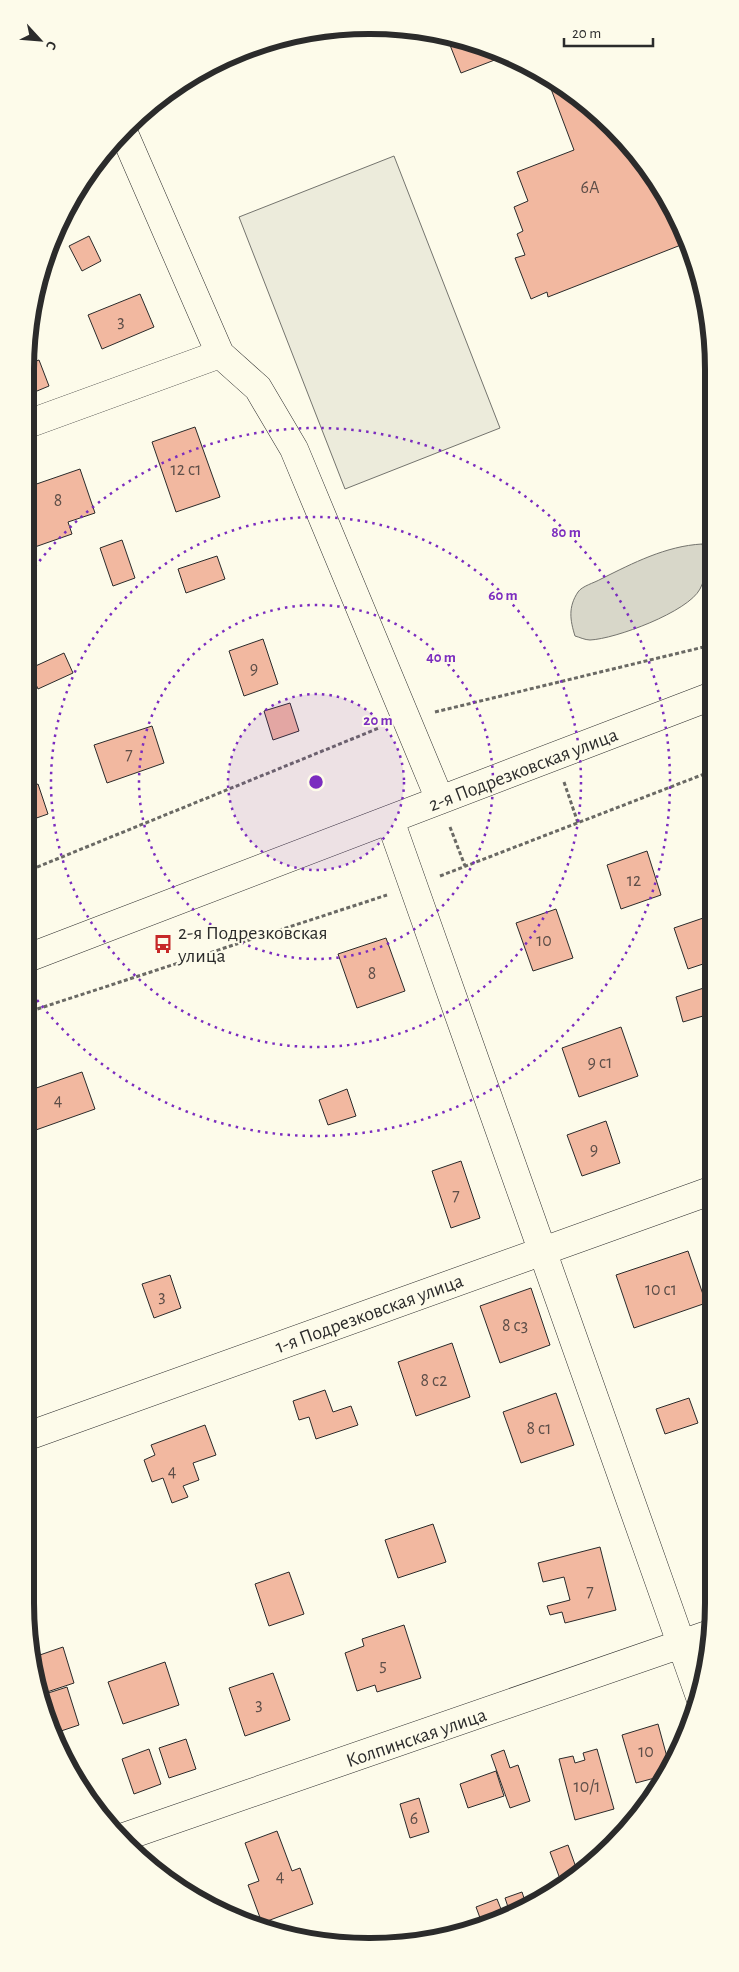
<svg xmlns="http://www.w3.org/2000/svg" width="739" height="1972" font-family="'Alegreya Sans',sans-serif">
<rect width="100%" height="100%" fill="#fdfbea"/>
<path fill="#ecebdb" stroke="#74746e" d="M394 156 500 428 345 489 239 217Z"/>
<path fill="#d8d7c9" stroke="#74746e" d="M702 544C707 558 707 576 700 589 688 612 615 639 590 640 585 640 579 637 575 636 570 620 568 607 578 592 582 586 594 583 601 579 633 563 666 546 702 544Z"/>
<path fill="#f2b8a0" stroke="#2b2b2b" d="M446 35 459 37 505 56 461 73Z
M545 73 628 142 679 217 686 243 548 297 547 292 531 299 515 258 525 255 517 234 523 231 514 207 528 201 517 172 574 150Z
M89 236 101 261 82 271 69 246Z
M140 294 154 327 102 349 88 315Z
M39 360 49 386 25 396 26 365Z
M195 427 220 497 176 512 152 442Z
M80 469 95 513 68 522 72 534 32 548 25 528V488Z
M122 540 135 578 113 586 100 548Z
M217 556 225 579 186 593 178 569Z
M263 639 278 684 244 696 229 651Z
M64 653 73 673 38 689 29 669Z
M290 703 299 731 273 740 264 711Z
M152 726 164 763 107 783 94 745Z
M38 784 48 814 25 822V789Z
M647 851 661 895 621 909 607 865Z
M556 909 573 958 533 971 516 923Z
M712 915V961L688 969 674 928Z
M386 938 405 991 357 1008 338 954Z
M713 985V1013L683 1022 676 997Z
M621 1027 638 1076 579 1097 562 1048Z
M713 1061V1094L703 1064Z
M82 1072 95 1109 33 1131 25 1108V1092Z
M347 1089 356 1116 328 1125 319 1100Z
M606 1121 620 1163 582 1176 567 1135Z
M461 1161 480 1218 451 1228 432 1171Z
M688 1251 706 1303 634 1328 616 1275Z
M170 1275 181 1308 154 1318 142 1284Z
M531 1288 550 1345 500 1363 480 1306Z
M452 1343 470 1397 416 1416 398 1362Z
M325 1390 333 1412 351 1406 358 1425 316 1439 309 1417 299 1420 293 1401Z
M556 1393 574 1445 521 1463 503 1412Z
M689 1398 698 1423 665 1434 656 1409Z
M205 1425 216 1455 193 1463 199 1480 183 1486 188 1497 172 1503 163 1478 152 1482 144 1460 155 1455 151 1445Z
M25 1512 35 1544 25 1548Z
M433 1524 446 1562 398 1578 385 1540Z
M600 1547 616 1610 565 1623 562 1612 550 1615 547 1606 570 1600 564 1577 543 1582 538 1563Z
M289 1572 304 1614 269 1626 255 1584Z
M404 1625 421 1678 377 1692 375 1685 357 1691 345 1653 364 1646 362 1639Z
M63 1647 74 1683 41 1694 34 1657Z
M165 1662 179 1705 123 1724 108 1682Z
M273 1673 290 1720 245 1736 229 1688Z
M67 1687 79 1725 55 1733 42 1695Z
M40 1695 55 1738 43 1714Z
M658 1724 670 1768 666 1775 636 1783 622 1735Z
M186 1739 196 1769 169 1778 159 1748Z
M149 1749 161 1784 134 1794 122 1759Z
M597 1749 614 1809 575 1820 559 1759 573 1756 575 1763 585 1760 583 1753Z
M504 1750 510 1768 518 1765 530 1801 510 1808 491 1755Z
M496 1771 504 1796 468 1808 460 1784Z
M419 1798 429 1832 410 1838 400 1804Z
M277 1831 292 1871 300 1868 313 1904 262 1923 248 1885 259 1881 245 1843Z
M568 1845 578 1873 563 1887 550 1852Z
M522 1892 527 1907 511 1916 505 1898Z
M497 1899 505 1919 483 1926 476 1907Z"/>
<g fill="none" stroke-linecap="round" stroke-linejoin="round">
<g stroke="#2b2b2b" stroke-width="29">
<path id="minor" d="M123 131 220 354 258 388 294 449 440 800
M25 425 220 354
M390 820 700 1697
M25 959 712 696
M25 1437 713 1190
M121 1838 710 1634"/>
</g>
<path stroke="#6a6964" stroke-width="3" stroke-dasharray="4 2.5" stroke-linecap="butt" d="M435 712 712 645
M564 782 578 823
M450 827 465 866
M25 872 379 728
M440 876 712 771
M25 1013 387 895"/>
<use href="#minor" stroke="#fdfbea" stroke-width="28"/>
</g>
<circle cx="316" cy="782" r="88" fill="#7b2cbf" fill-opacity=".12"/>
<g fill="none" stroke="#7b2cbf" stroke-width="2.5" stroke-dasharray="2.5 5">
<circle cx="316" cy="782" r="88"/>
<circle cx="316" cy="782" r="177"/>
<circle cx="316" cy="782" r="265"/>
<path d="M26 579A354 354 0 1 1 26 985"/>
</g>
<defs>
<g id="bus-bare" transform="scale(1.5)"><path d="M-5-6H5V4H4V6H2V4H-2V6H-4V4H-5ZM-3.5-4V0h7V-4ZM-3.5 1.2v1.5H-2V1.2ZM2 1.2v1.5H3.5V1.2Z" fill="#c62828" stroke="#fdfbea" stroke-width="2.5" paint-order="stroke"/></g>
</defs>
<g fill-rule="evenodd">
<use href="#bus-bare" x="163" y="944"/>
</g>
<g text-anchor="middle" stroke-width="4" stroke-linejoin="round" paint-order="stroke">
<g font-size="18" fill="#5d4e48">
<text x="590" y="193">6А</text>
<text x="121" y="327">3</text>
<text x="186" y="475">12 с1</text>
<text x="58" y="506">8</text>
<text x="254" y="674">9</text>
<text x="129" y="760">7</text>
<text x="634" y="886">12</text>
<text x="544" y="946">10</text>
<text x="372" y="979">8</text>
<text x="600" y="1068">9 с1</text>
<text x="58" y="1106">4</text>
<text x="594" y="1155">9</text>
<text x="456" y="1201">7</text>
<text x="661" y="1295">10 с1</text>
<text x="162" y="1302">3</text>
<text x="515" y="1331">8 с3</text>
<text x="434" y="1386">8 с2</text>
<text x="539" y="1434">8 с1</text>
<text x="172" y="1477">4</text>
<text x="590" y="1597">7</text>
<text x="383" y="1671">5</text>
<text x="259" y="1710">3</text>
<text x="646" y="1757">10</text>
<text x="587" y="1792">10/1</text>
<text x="414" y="1824">6</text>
<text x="280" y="1882">4</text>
</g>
<g font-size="20" fill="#2b2b2b" stroke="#fdfbea">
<text transform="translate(523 769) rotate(-21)" y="7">2-я Подрезковская улица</text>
<text transform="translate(369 1313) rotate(-20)" y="7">1-я Подрезковская улица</text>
<text transform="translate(416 1737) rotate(-19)" y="7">Колпинская улица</text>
</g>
<g font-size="20" fill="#2b2b2b" stroke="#fdfbea" text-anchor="start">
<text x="178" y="939">2-я Подрезковская<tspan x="178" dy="23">улица</tspan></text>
</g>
</g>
<path d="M0 0H739V1972H0ZM369 34H370A335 335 0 0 1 705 369V1603A335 335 0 0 1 370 1938H369A335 335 0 0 1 34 1603V369A335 335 0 0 1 369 34Z" fill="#fdfbea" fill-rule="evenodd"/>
<path fill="none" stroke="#2b2b2b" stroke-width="6" d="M369 34H370A335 335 0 0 1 705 369V1603A335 335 0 0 1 370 1938H369A335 335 0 0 1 34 1603V369A335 335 0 0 1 369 34Z"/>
<circle cx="316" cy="782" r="8" fill="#7b2cbf" stroke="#fdfbea" stroke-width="2.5"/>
<g font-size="15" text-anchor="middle" font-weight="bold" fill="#7b2cbf" stroke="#fdfbea" stroke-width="4" stroke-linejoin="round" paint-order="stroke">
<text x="566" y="537">80 m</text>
<text x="503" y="600">60 m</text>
<text x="441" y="662">40 m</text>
<text x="378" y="725">20 m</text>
</g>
<g transform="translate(40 40) rotate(116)" stroke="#fdfbea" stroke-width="4" paint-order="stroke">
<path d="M0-4L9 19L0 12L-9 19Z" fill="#2b2b2b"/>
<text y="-8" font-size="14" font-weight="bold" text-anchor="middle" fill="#2b2b2b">С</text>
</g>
<path d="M564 38v8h89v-8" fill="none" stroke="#2b2b2b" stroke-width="2.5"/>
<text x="572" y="38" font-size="15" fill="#2b2b2b" stroke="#fdfbea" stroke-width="4" paint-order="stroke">20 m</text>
</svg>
